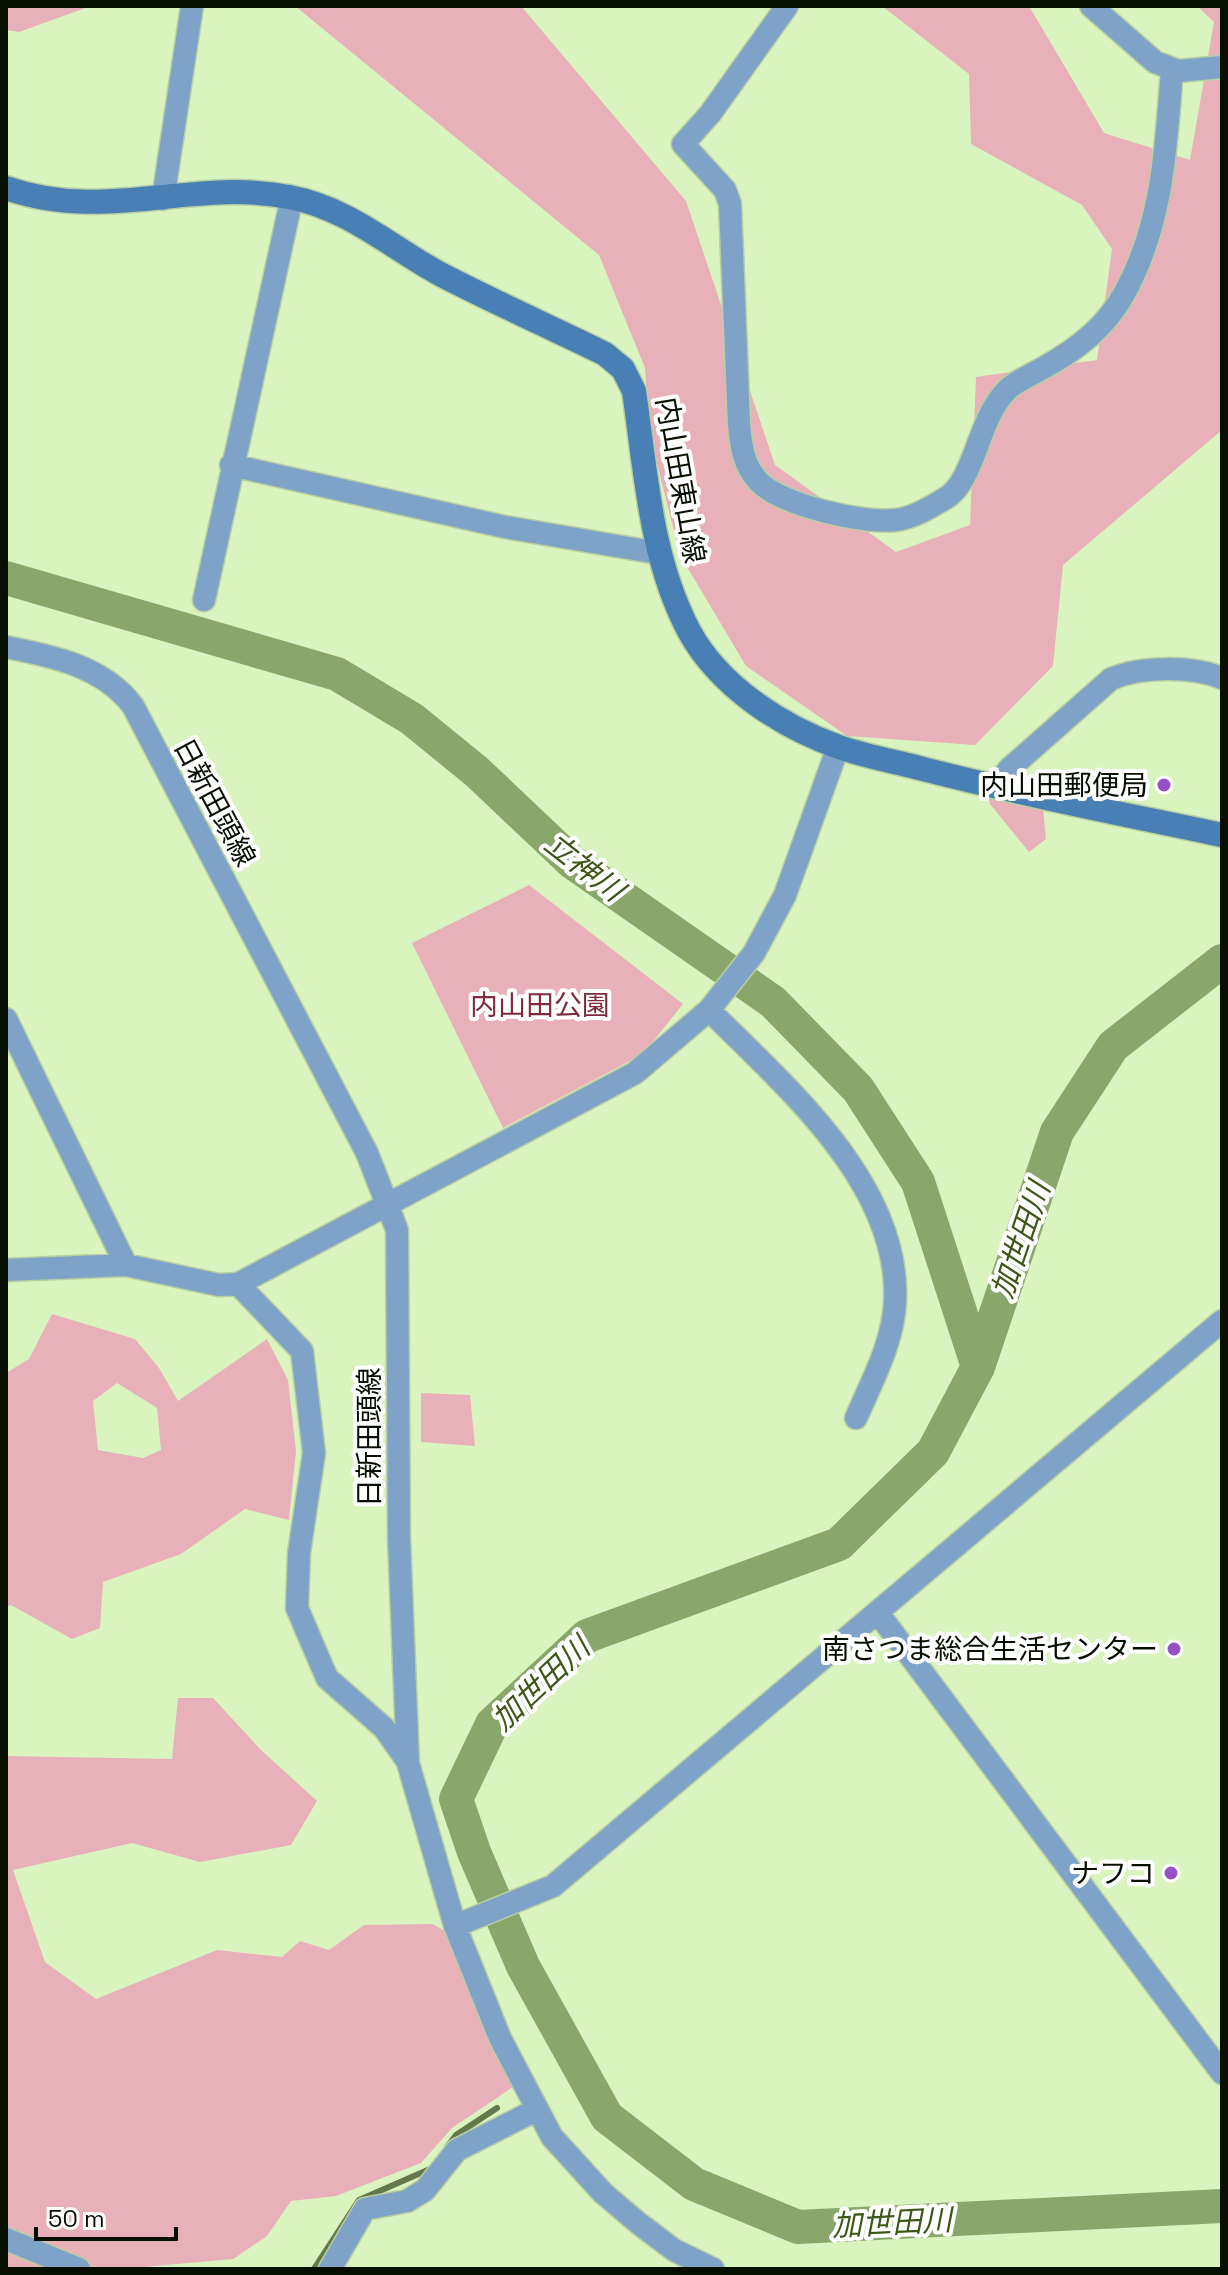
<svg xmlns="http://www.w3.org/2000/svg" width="1228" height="2275" font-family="'Space Grotesk','Noto Sans JP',sans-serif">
<rect width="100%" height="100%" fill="#daf4c0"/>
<path fill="#e8b1b9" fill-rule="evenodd" d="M6 6H91L19 32 6 30Z
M295 6H521L686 201 775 465 896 552 970 525 976 377 1097 360 1112 249 1082 205 971 144 969 74 882 6H1029L1104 133 1190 160 1214 22 1197 6H1222V430L1063 565 1053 666 975 745 847 736 746 666 680 555 649 432 645 368 599 255Z
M988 796 1043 808 1046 839 1029 852 990 804Z
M529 885 683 1004 643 1054 503 1128 412 943Z
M52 1314 135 1339 159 1368 178 1401 267 1339 288 1380 296 1451 289 1520 245 1509 181 1554 103 1582 100 1628 72 1639 11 1605 6 1607V1373L29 1359ZM117 1383 157 1408 161 1450 143 1458 98 1450 93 1401Z
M421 1393 470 1395 475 1446 421 1442Z
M178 1698H213L261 1750 317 1801 291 1845 200 1862 132 1843 13 1870 45 1962 96 1999 217 1950 282 1957 300 1941 329 1950 364 1925 433 1924 448 1933 513 2087 452 2128 421 2163 336 2196 291 2201 267 2236 233 2259 121 2269H6V1756L172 1759Z"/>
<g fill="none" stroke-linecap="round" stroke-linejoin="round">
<path stroke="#63794b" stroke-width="6" d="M447 2147 456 2135 497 2108
M314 2269 359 2200 430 2169"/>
<path stroke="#8aa76b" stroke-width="34" d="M6 578 337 674 412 719 477 772 572 862 773 1002 858 1089 918 1182 978 1367
M1222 961 1113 1046 1057 1132 978 1367 933 1452 839 1544 587 1636 492 1724 456 1799 474 1852 523 1966 607 2117 694 2184 798 2227 1222 2206"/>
<g stroke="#b8cfa1" stroke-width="25">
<path id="street" d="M787 6 710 114 683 144 725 190 730 204 739 424C741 446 743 464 758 481 780 505 863 524 896 520 913 518 931 507 946 498 976 479 978 417 1008 389 1018 380 1033 374 1045 367 1077 349 1106 327 1124 294 1163 224 1166 147 1172 69
M1091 6 1155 62 1178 71 1222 67
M163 199 192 6
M231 465 505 527 658 553
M204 600 292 197
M6 647C52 656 103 666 133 706L367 1153 397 1230 399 1538 408 1763 455 1926 500 2038 552 2137 603 2193 637 2222 674 2250 713 2269
M995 787 1009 769 1111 679C1141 666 1192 666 1222 678
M709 1010C785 1086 901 1184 895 1302 893 1343 872 1381 856 1418
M6 1019 126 1265
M6 1270 126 1265 219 1285 238 1284 635 1073 709 1010 754 953 785 895 838 747
M238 1284 302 1351 314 1453 299 1553 297 1608 327 1678 384 1728 408 1762
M878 1613 1222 2073
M455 1926 553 1886 1222 1321
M6 2239 79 2269
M330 2269 365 2209 407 2201 425 2190 457 2150 536 2110"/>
</g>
<g stroke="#b8cfa1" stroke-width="27">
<path id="secondary" d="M6 188C106 223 190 178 289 197 348 208 389 246 440 274 494 302 550 327 605 354L623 369 634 391C646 472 650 557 689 631 719 686 780 726 839 747 867 757 898 762 927 770 1024 795 1123 814 1222 835"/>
</g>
<use href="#street" stroke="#7fa3c8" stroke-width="22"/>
<use href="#secondary" stroke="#487fb5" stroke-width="24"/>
</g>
<g fill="#9651c5" stroke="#fff" stroke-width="3">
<circle cx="1164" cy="785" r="8"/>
<circle cx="1174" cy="1649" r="8"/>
<circle cx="1171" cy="1873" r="8"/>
</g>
<g text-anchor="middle" stroke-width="8" stroke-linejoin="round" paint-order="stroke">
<g font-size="28" fill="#070f01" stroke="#fff">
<text transform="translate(681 480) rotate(80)" y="10">内山田東山線</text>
<text transform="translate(215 802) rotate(62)" y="10">日新田頭線</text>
<text transform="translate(369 1437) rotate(-90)" y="10">日新田頭線</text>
</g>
<g font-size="28" fill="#070f01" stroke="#fff" text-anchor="end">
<text x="1148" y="795">内山田郵便局</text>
<text x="1158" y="1659">南さつま総合生活センター</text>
<text x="1155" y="1883">ナフコ</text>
</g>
<g font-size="28" fill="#7f293e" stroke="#fff">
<text x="540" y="1015">内山田公園</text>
</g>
<g font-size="30" font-style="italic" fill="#3d5717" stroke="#fff">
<text transform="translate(584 867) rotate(38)" y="10">立神川</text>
<text transform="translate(1021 1240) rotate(-71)" y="10">加世田川</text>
<text transform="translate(541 1684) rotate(-43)" y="10">加世田川</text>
<text transform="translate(892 2223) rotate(-3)" y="10">加世田川</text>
</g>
</g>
<rect width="1228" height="2275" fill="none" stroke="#070f01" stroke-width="16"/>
<path d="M36 2227v12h140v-12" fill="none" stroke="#070f01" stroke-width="4"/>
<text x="48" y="2227" font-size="24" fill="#070f01" stroke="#ffffff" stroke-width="6" paint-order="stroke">50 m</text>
</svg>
